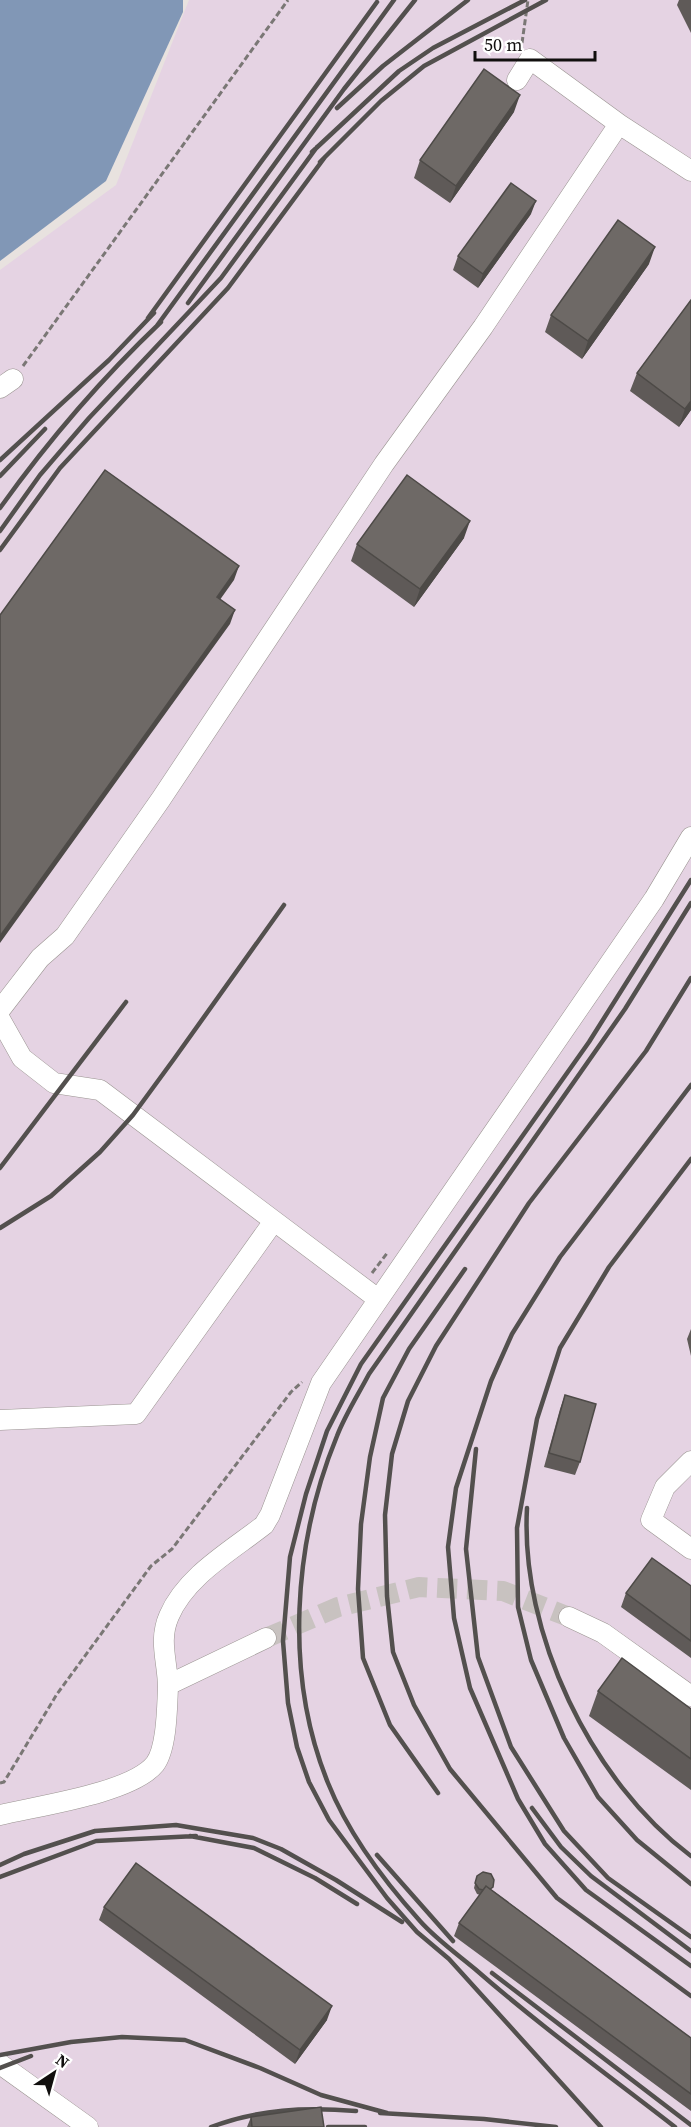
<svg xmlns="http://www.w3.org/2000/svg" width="691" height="2127" font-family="'Source Serif 4',serif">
<rect width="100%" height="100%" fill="#e8e2df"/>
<path fill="#e5d3e3" d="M189 0H691V2127H0V270L116 185Z"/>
<path fill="#8197b6" d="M0 0H183V12L106 181 0 261Z"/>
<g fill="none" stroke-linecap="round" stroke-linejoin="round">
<path stroke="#c8c2c0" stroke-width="20" stroke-dasharray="20 10" stroke-linecap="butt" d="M266 1638 338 1607 419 1587 503 1591 569 1617"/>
<g stroke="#9a9491" stroke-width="21">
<path id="minor" d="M619 124 691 171
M0 388 13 379
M0 1010 40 958 65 936 161 799 384 464 483 327 619 124 530 59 517 80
M0 1019 22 1058 54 1083 100 1090 378 1299
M0 1420 136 1414 274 1221
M691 1461 665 1487 651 1520 691 1549
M569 1617 603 1633 691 1696
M168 1685 266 1638
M0 1815C37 1806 132 1793 155 1764 167 1748 167 1707 168 1688 168 1662 158 1641 169 1616 186 1576 231 1551 264 1525L270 1515 321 1383 654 899 691 837
M0 2064 88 2127"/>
</g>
<path stroke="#7a7775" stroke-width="3" stroke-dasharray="6 3" stroke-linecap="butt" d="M522 43 528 0
M23 366 288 0
M372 1273 388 1252
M0 1783 4 1782 57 1694 151 1566 172 1549 291 1392 302 1382"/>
<use href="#minor" stroke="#fff" stroke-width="20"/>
<path stroke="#53504e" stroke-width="4.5" d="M337 108 383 66 468 0
M312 152 399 71 433 48 525 0
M320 162 381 101 424 66 546 0
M188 303 344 89 415 0
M148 318 377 2
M156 327 394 0
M0 460 109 360 154 313
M0 476 45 429
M0 508C48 441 101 379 161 322
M0 531 40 475 89 418 221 278 317 147
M0 550 60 468 228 288 325 157
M691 978 646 1051 529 1203 436 1346 408 1401 392 1454 385 1515 387 1596 393 1652 414 1705 450 1769 557 1898 691 1996
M691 1085 560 1257 512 1334 491 1381 456 1488 448 1547 454 1618 470 1688 518 1799 545 1844 586 1890 691 1966
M691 1159 609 1267 560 1348 537 1419 517 1528 518 1607 531 1660 564 1738 598 1797 637 1840 691 1884
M0 1168 126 1002
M0 1228 51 1196 100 1152 133 1115 174 1059 284 905
M476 1449 466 1549 478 1657 511 1747 564 1831 608 1878 691 1937
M527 1508C520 1633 591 1781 691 1856
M438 1793 390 1725 363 1658 358 1589 361 1524 370 1457 383 1398 409 1349 465 1269
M532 1808 561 1847 591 1876 691 1951
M190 1836 254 1848 315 1878 357 1904
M377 1855 453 1941
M0 1865 24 1854 95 1831 176 1825 253 1838 281 1849 336 1880 402 1922
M0 1877 96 1841 196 1836
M492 1973 691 2125
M0 2055 71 2042 122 2037 185 2040 260 2068 321 2095 387 2113
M0 2068 31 2056
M380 2113 484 2119 556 2127
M211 2127C259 2109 305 2107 356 2111
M328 2127H365
M601 2127 449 1959 417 1932 387 1898 329 1820 309 1782 297 1747 288 1703 283 1641 290 1557 306 1494 327 1431 361 1364 589 1042 691 880
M675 2127C608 2075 539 2025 475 1969 457 1954 436 1939 420 1921 384 1881 348 1833 328 1783 284 1675 293 1543 337 1436 345 1415 358 1395 369 1374L625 1009 691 903"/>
</g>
<path fill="#5f5a58" d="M679 0H691V33L677 5Z
M514 112 450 203 414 178 420 160Z
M531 214 478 288 453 270 458 256Z
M649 264 582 359 545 332 551 315Z
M691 300V410L679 427 630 391 637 373Z
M464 538 414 607 351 561 357 544Z
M691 1329V1356L687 1339Z
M565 1395 580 1462 575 1475 544 1467 560 1409Z
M691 1586V1658L621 1607 626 1593Z
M598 1691 691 1709V1790L589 1716Z
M477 1876 492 1890 691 2038V2111L454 1936 459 1923 480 1895 477 1894 474 1888Z
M104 1907 327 2020 295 2064 99 1920Z
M251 2117 324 2127H247Z"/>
<path fill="#4d4a47" d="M520 95 514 112 450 203 456 186Z
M536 201 531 214 478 288 483 274Z
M655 247 649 264 582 359 588 341Z
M691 401V410L679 427 685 409Z
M470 521 464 538 414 607 420 589Z
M239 566 234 580 212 611 217 597Z
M235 610 230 624 0 943V936Z
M332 2006 327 2020 295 2064 300 2050Z"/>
<path fill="#6e6966" stroke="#4d4a47" stroke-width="1.5" d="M484 69 520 95 456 186 420 160Z
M511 183 536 201 483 274 458 256Z
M618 220 655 247 588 341 551 315Z
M691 300V401L685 409 637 373Z
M105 470 239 566 217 597 235 610 0 936V615Z
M407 475 470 521 420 589 357 544Z
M565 1395 596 1404 580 1462 549 1453Z
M652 1558 691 1586V1641L626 1593Z
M622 1658 691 1709V1759L598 1691Z
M136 1863 332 2006 300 2050 104 1907Z
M483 1872 491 1874 494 1880 493 1887 490 1889 486 1886 483 1890 479 1889 475 1883 477 1876Z
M486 1886 691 2038V2094L459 1923Z
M321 2107 324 2127H252L251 2117Z"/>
<g transform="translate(54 2073) rotate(36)" stroke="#ffffff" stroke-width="4.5" paint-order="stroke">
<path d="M0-4.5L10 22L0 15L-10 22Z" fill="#110f0e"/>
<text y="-9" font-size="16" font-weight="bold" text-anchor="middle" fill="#110f0e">N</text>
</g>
<path d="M475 51v9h120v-9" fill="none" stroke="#110f0e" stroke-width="3"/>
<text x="484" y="51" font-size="18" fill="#110f0e" stroke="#ffffff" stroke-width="4.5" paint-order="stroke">50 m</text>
</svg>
